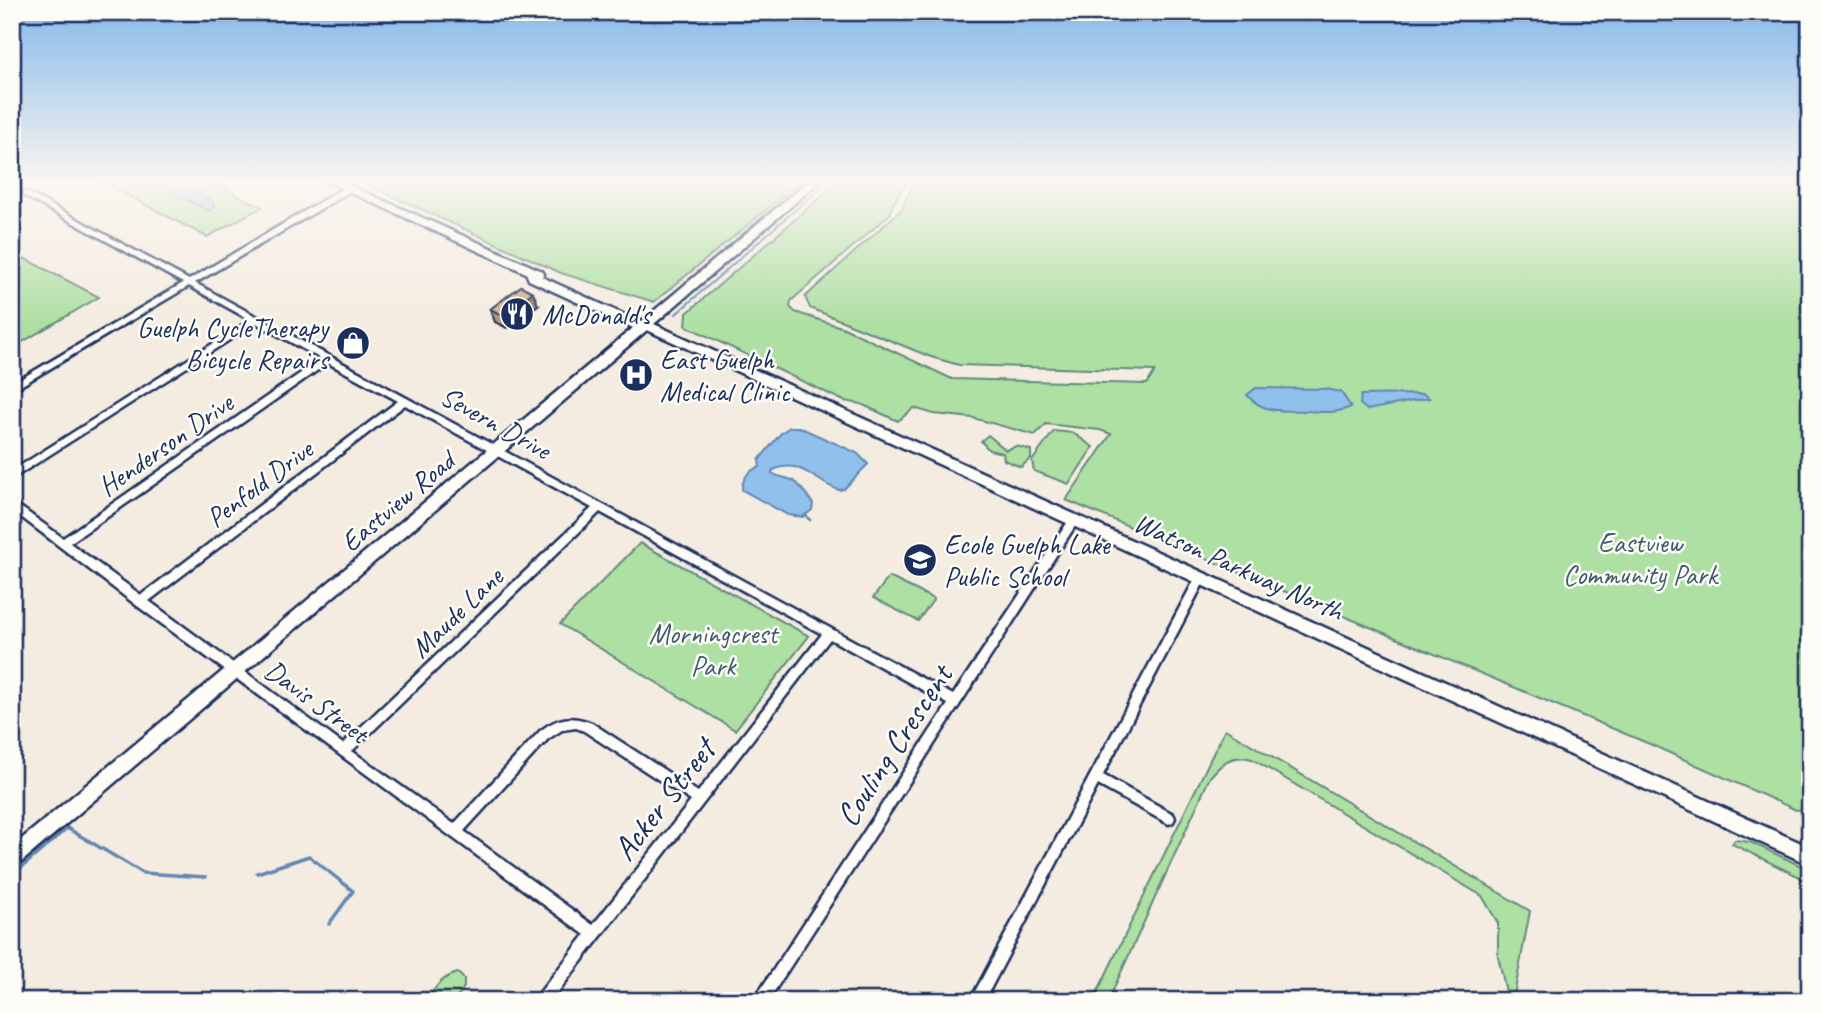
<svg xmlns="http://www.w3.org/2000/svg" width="1822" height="1013" font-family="Caveat,sans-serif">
<rect width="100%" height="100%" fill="#f4ece0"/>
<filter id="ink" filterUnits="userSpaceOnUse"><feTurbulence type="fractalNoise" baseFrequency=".0143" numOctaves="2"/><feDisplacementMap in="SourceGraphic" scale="14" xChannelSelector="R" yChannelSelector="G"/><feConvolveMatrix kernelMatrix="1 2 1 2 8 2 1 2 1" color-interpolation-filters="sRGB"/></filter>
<g filter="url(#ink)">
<path fill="#ade0a2" stroke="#648880" stroke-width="2" d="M102 182H220L217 185 262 207 207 237Z
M361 182H800L654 302 561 273Z
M838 182H906L893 204 890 214 791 301 790 307 795 312 844 328 952 379 1147 384 1155 371 959 365 931 357 810 308 805 297 902 209 914 182H1810V811L1803 809 1796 810 1652 745 1066 500 1111 434 1100 430 1046 424 1035 435 973 418 934 414 914 408 898 421 861 404 844 401 686 326 687 313Z
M12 252 99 297 12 348Z
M1054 431 1073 433 1093 447 1069 484 1034 471 1032 461Z
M988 435 1006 450 1016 446 1031 450V458L1021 467 1004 460 1003 453 989 450 981 441Z
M640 543 809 636 735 730 560 624Z
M889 577 934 599 918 621 873 598Z
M1225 729 1530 911 1513 1001H1508L1498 956V923L1482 896 1252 759C1231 754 1223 762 1210 777L1108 1001H1093Z
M1735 840 1750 842 1810 870V882L1732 844Z
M458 973 464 979V987L455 1001H426C436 987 441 977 458 973Z"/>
<path fill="#91c0ec" stroke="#6286b3" stroke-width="2" d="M154 182H194L197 192 212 201 215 208 208 211Z
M1256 388 1325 389 1341 392 1351 407C1334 414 1325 412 1308 411 1285 410 1265 415 1247 395Z
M1423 394 1429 398 1367 410 1360 404 1361 395Z
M790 427H799L857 453 868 464 844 489 839 490C815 483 801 457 773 470L772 473C779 478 789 477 795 482 802 487 808 497 813 504L812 510 803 517 788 515 742 490C742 478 749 470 760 467L759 460 781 433Z"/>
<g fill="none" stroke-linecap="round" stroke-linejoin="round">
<path stroke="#6286b3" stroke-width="2" d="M676 314 827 182"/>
<path stroke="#6286b3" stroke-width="2.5" d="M805 515 810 520"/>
<path stroke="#6286b3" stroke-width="3.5" d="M257 873 309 856 353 891 329 924
M12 876 67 828 143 873 206 877"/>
<g stroke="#1b2f5e" stroke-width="5">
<path id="street" d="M12 184 189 280 345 187H351V191L195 283 953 695 1071 517H1077L1079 520 768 1001H753L948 704 830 639 551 1001H535L537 996 585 935 136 605 12 510V501L63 538 321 359 256 323 12 479V471L250 320 189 286 12 391V384L183 283 12 189ZM328 363 398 401 141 595 70 543ZM405 405 592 508 343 744 149 601ZM600 512 822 634 698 792 592 723C571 715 558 717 540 731L454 824 352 751ZM576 728 584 731 691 801 593 925 464 831 548 739 562 730Z
M1201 574 1205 575 1206 578 1103 775 1173 814 1175 818 1173 822 1169 824 1165 822 1098 785 984 1001H970L1197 575Z"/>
</g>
<g stroke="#1b2f5e" stroke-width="5">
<path id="secondary" d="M328 182H342L542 271 544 274 542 277 636 320 642 321 807 182H819L654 324 1810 847V865L647 330 18 865 12 868V847L633 328 529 280 526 273Z"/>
</g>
<use href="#street" fill="#fdfcf7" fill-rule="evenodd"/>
<use href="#secondary" fill="#fdfcf7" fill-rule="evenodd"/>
</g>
<path fill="#b49471" stroke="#1b2f5e" stroke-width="2" d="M538 305 507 328 495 322 490 309Z"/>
<path fill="#92785c" stroke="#1b2f5e" stroke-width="2" d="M533 292 538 305 507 328 502 315Z"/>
<path fill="#d1ac83" stroke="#1b2f5e" stroke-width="2" d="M521 286 533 292 502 315 490 309Z"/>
</g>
<linearGradient id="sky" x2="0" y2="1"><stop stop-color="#85b9ea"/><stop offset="0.56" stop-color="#faf6f1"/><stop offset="1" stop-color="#faf6f1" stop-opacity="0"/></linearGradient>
<rect width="1822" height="324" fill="url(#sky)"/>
<defs>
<g id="restaurant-disc" transform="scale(1.75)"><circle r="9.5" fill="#1b2f5e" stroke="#fdfcf7"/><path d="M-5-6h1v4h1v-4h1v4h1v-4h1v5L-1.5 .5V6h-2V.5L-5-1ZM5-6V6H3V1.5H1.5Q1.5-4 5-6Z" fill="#fff"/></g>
<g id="shop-disc" transform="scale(1.75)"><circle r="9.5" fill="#1b2f5e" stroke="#fdfcf7"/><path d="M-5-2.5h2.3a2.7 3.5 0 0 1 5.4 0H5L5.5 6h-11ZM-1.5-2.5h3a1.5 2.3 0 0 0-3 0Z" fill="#fff"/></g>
<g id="hospital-disc" transform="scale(1.75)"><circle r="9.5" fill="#1b2f5e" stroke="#fdfcf7"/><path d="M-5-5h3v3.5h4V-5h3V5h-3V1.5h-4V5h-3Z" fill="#fff"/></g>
<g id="school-disc" transform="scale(1.75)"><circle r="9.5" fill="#1b2f5e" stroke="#fdfcf7"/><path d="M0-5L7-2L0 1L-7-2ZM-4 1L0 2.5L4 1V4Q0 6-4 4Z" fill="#fff"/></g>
</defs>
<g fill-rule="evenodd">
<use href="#restaurant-disc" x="517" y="314"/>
<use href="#shop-disc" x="353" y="343"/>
<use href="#hospital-disc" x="636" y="375"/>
<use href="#school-disc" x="920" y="560"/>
</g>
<g text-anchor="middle" stroke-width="5" stroke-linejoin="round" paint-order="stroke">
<g font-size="28" fill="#1b2f5e" stroke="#fdfcf7" text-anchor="start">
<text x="542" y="324">McDonald's</text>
<text x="328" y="337" text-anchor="end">Guelph CycleTherapy<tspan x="328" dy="32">Bicycle Repairs</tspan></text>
<text x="660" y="369">East Guelph<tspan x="660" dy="32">Medical Clinic</tspan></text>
<text x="944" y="554">Ecole Guelph Lake<tspan x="944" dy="32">Public School</tspan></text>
</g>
<g font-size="28" fill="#1b2f5e" stroke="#fdfcf7">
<text transform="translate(496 422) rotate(29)" y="10">Severn Drive</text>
<text transform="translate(165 444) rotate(-35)" y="10">Henderson Drive</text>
<text transform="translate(259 483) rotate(-37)" y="10">Penfold Drive</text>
<text transform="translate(397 501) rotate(-40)" y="10">Eastview Road</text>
<text transform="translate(1239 566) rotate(24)" y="10">Watson Parkway North</text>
<text transform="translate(456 612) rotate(-44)" y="10">Maude Lane</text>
<text transform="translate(317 701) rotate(36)" y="10">Davis Street</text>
</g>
<g font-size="28" fill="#405b6f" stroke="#fdfcf7">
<text x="1640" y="552">Eastview<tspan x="1640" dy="32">Community Park</tspan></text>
<text x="713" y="643">Morningcrest<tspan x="713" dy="32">Park</tspan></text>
</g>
<g font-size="33" fill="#1b2f5e" stroke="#fdfcf7">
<text transform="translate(893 745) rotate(-57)" y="12">Couling Crescent</text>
<text transform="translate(663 799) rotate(-52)" y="12">Acker Street</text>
</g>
</g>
<rect width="1822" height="1013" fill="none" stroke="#fdfcf7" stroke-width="42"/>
<rect x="21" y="21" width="1780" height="971" fill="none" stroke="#1b2f5e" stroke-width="2.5" filter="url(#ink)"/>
</svg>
